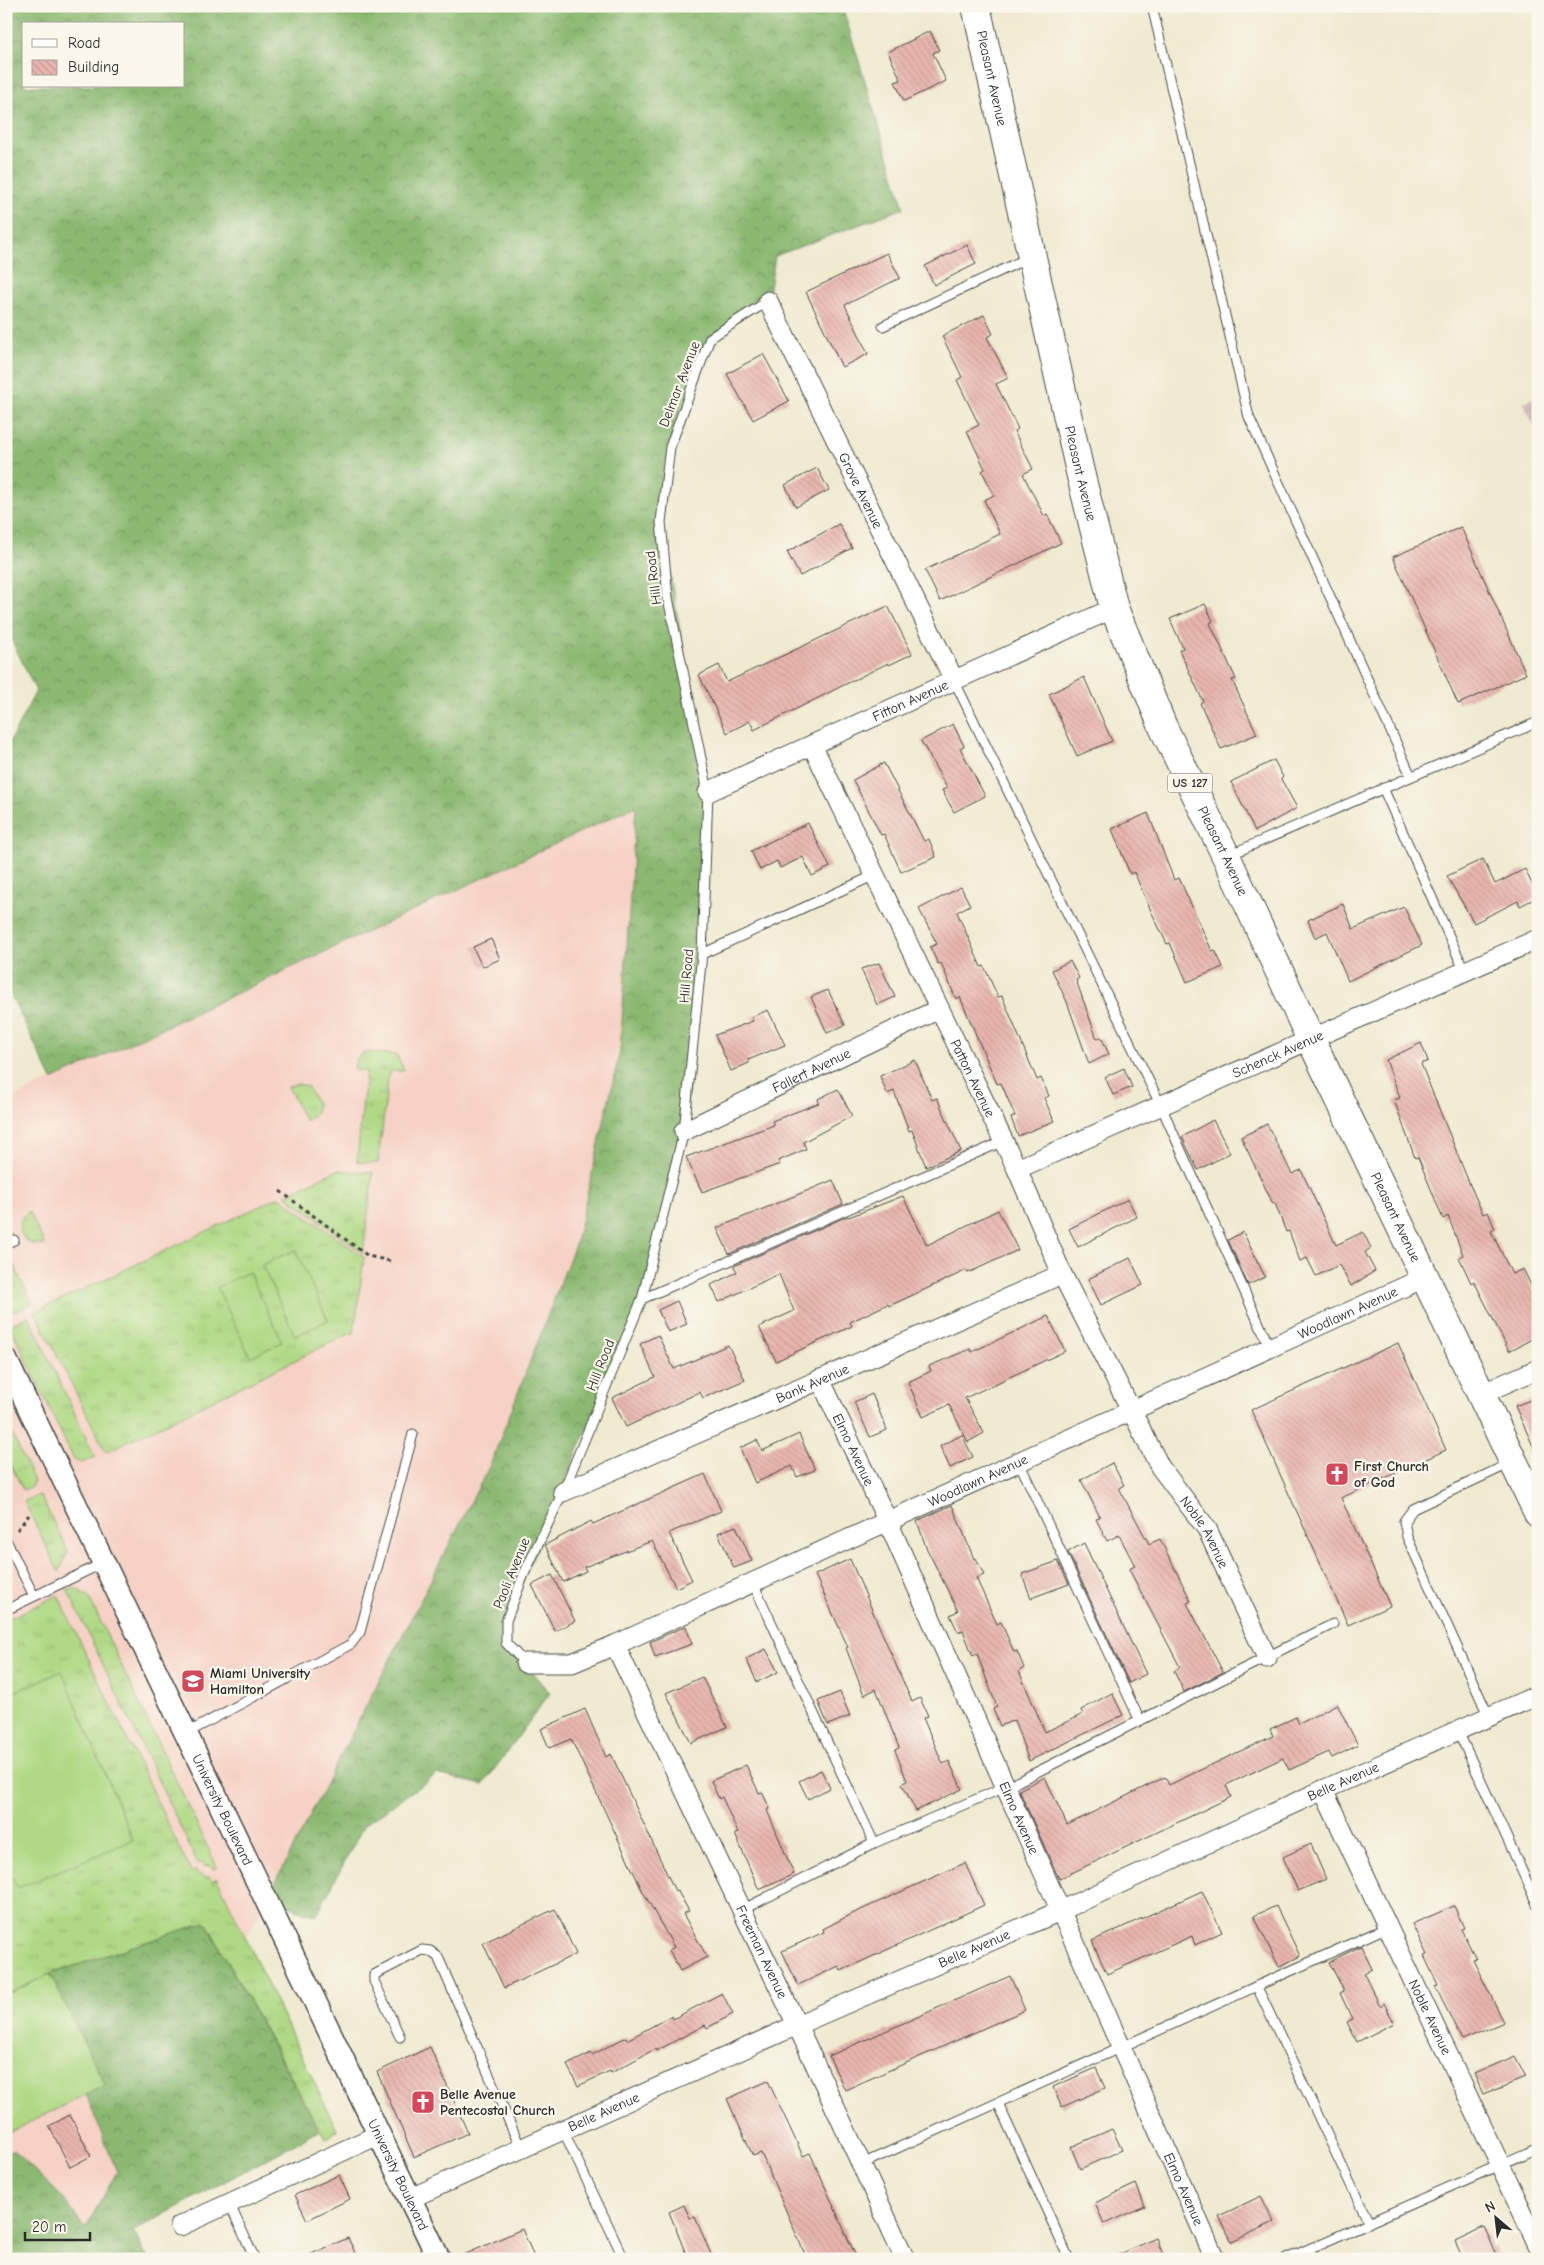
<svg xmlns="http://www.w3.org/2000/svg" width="1544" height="2265" font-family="'Comic Neue',sans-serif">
<defs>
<pattern id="industrial-furrows" width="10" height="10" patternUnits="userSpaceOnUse" patternTransform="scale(1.25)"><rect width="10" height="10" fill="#d1bfbf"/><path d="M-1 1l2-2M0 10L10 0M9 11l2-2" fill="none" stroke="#b4a4a4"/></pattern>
<pattern id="grass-tufts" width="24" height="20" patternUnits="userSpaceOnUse" patternTransform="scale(1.25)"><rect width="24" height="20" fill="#afd984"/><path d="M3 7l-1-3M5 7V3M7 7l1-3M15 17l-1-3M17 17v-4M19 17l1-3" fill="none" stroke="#97ba72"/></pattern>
<pattern id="forest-crowns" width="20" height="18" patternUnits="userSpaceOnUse" patternTransform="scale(1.25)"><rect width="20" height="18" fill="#8bb972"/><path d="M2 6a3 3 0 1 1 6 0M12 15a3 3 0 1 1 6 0" fill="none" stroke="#72975e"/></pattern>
<pattern id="building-back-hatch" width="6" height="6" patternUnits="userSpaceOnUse" patternTransform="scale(1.25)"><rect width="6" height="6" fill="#e8b5ae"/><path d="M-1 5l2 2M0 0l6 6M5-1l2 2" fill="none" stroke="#c79c96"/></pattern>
</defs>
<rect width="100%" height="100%" fill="#fbf7ec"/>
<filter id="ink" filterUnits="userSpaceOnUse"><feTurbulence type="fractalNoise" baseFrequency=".02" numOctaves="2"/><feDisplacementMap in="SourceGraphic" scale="10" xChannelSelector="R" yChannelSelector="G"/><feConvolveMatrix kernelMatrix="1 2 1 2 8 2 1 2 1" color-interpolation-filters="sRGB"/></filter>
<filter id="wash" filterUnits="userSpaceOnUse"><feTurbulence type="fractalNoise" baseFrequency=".0096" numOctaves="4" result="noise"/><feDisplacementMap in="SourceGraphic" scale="20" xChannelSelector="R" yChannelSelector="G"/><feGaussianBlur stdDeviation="1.12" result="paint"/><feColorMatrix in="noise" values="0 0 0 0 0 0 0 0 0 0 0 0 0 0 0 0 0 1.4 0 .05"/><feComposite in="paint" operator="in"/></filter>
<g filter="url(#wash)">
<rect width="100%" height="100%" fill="#efead0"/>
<path fill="#f6d1c5" d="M636 805 620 1052 576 1243 491 1463 267 1899 70 2259H6V1101Z"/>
<path fill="url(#industrial-furrows)" d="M1538 396V434L1523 402Z"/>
<path fill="url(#grass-tufts)" stroke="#6d8258" d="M369 1052 397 1055 404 1071H389L378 1163 357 1162 366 1071 354 1070C355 1059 358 1054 369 1052Z
M298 1084 307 1086 317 1104 316 1113 305 1121 288 1087Z
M337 1170 373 1173 363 1253 285 1195Z
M279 1197 364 1257 354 1333 349 1334 106 1452 35 1312Z
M29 1211 45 1245C24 1249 9 1224 29 1211Z
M6 1261 14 1265 32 1303 17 1311 6 1312Z
M29 1316 95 1457 82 1463 74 1460 10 1325Z
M6 1421 34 1481 31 1487 23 1490 6 1455Z
M40 1495 68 1551 59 1572 24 1501Z
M67 1589H77L89 1597 217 1867 213 1869 210 1865 205 1867 202 1862 198 1864Z
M58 1595 191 1872 196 1871 198 1876 202 1874 205 1878 209 1876 212 1881 217 1878 337 2130 325 2139 206 1922 50 1974 6 1995V1620Z"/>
<path fill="url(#forest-crowns)" stroke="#5b724e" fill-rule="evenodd" d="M6 6H842L904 208 775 256 768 301 710 338 670 447 661 522 708 792 702 954 684 1131 642 1299 506 1621 507 1643 550 1693 483 1785 437 1774 364 1825 316 1916 267 1899 491 1463 576 1242 620 1052 636 806 52 1080 6 985V749L36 691 6 628ZM24 24H184V86H24Z
M206 1922 319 2131 133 2231 148 2259H6V2151L13 2150 62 2197 85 2229 117 2172 86 2094 105 2085 50 1974Z"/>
<path fill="#afd984" stroke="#6d8258" d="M295 1250 328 1320 295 1336 262 1265Z
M249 1272 282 1342 250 1357 217 1287Z
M62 1671 133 1840 18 1888 6 1867V1696Z
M50 1974 105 2085 6 2134V1995Z"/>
<g id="blocks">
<path fill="url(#building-back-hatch)" d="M930 31 939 50 933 53 946 81 904 101 895 82 901 80 888 52Z
M967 245 976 264 934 285 925 266Z
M887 253 900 278 845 305 868 354 842 367 806 292Z
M984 315 993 334 987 337 1008 378 996 384 1018 429 1014 431 1033 469 1023 474 1044 516 1047 514 1061 543 940 601 925 570 1000 534 984 500 994 495 982 471 985 469 967 431 979 425 957 380 962 377 942 336Z
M763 354 789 401 753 420 727 374Z
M817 468 829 490 796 507 785 485Z
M839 524 852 548 800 576 787 552Z
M1461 527 1526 674 1458 704 1393 557Z
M1205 604 1213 621 1210 623 1236 679 1232 680 1257 734 1221 749 1200 703 1203 701 1179 650 1183 648 1170 619Z
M888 606 912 654 889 665 888 663 754 730 750 721 727 733 699 675 719 665 727 682Z
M1084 677 1112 741 1077 756 1049 694Z
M953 724 964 746 960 748 985 796 954 812 942 790 947 788 921 741Z
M1274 760 1283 777 1281 779 1297 808 1255 831 1231 782Z
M884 763 924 841 929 839 936 857 901 872 884 834 881 835 853 780Z
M1148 813 1174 880 1179 878 1212 951 1215 950 1223 967 1187 982 1170 943 1167 944 1151 911 1134 872 1130 874 1112 829Z
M808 823 830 867 812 876 803 857 780 868 777 861 760 870 751 851Z
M1483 859 1495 884 1525 869 1538 897 1520 906 1518 901 1474 923 1447 876Z
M961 887 970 905 957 912 981 967 984 966 998 997 1002 996 1037 1080 1041 1078 1049 1096 1044 1098 1054 1121 1018 1136 1011 1118 1015 1116 1001 1083 997 1084 960 997 956 999 941 963 938 964 930 947 937 944 919 909Z
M1343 904 1353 929 1404 907 1422 945 1348 981 1327 932 1315 938 1308 920Z
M491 939 500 959 482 967 473 947Z
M1070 961 1079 978 1076 980 1097 1039 1101 1037 1109 1054 1089 1064 1067 1002 1052 970Z
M879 963 895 997 877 1005 861 969Z
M828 990 845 1025 827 1033 811 997Z
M768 1010 785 1045 748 1060 749 1063 731 1071 715 1035 753 1021 751 1017Z
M1421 1043 1428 1061 1421 1064 1470 1185 1483 1214 1488 1212 1495 1229 1491 1231 1512 1274 1523 1269 1538 1299V1336L1509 1351 1474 1281 1471 1283 1459 1257 1463 1255 1448 1216 1443 1219 1418 1157 1415 1158 1394 1100 1400 1098 1386 1060Z
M915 1060 932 1100 937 1098 961 1151 926 1167 912 1130 909 1131 894 1091 887 1094 880 1076Z
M1124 1068 1132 1087 1113 1095 1105 1077Z
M838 1089 852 1116 803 1142 806 1149 778 1161 780 1164 702 1192 686 1157 774 1125 772 1121 819 1103 818 1099Z
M1213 1120 1230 1153 1198 1170 1182 1137Z
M1267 1124 1292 1174 1301 1170 1336 1245 1363 1232 1371 1248 1365 1252 1375 1271 1351 1286 1339 1265 1316 1276 1307 1258 1300 1261 1289 1231 1286 1232 1275 1203 1273 1204 1241 1137Z
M833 1180 843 1204 729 1254 717 1228Z
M903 1196 927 1245 998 1210 1018 1250 968 1273 967 1270 889 1306 888 1304 850 1322 852 1326 776 1361 759 1327 794 1311 779 1274 719 1302 711 1285 737 1272 734 1266 848 1216 849 1217Z
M1128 1199 1137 1217 1078 1247 1069 1229Z
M1243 1232 1265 1277 1248 1285 1228 1240Z
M1130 1258 1143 1285 1101 1305 1088 1279Z
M677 1301 687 1324 668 1332 658 1310Z
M1048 1316 1065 1351 965 1398 984 1433 968 1442 949 1405 923 1417 908 1382 931 1371 929 1366 970 1349 972 1352Z
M658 1335 674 1369 728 1345 745 1380 703 1398 700 1392 626 1427 612 1398 655 1377 640 1344Z
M1398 1343 1446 1450 1341 1498 1390 1606 1348 1625 1251 1410Z
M872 1394 887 1430 870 1437 854 1402Z
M1538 1397V1457L1515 1406Z
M799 1434 815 1470 797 1477 792 1466 755 1483 740 1448 757 1440 762 1451Z
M962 1435 973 1457 950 1468 940 1446Z
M1112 1463 1124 1485 1119 1488 1149 1544 1160 1539 1191 1601 1187 1603 1223 1672 1184 1692 1174 1671 1180 1667 1129 1569 1135 1566 1119 1535 1107 1541 1096 1519 1100 1517 1081 1480Z
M705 1474 721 1511 669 1533 692 1580 676 1588 652 1541 584 1567 586 1571 563 1582 545 1545 591 1521 593 1524Z
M952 1505 974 1559 976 1558 984 1575 976 1578 997 1624 1001 1622 1014 1652 1017 1651 1024 1668 1019 1671 1045 1732 1083 1714 1081 1710 1112 1693 1123 1715 1029 1761 1014 1720 1000 1726 993 1709 997 1707 977 1654 973 1656 963 1630 958 1632 950 1615 958 1611 926 1547 917 1521Z
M736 1526 752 1561 734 1568 718 1533Z
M1084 1543 1146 1674 1129 1683 1068 1552Z
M850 1559 912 1702 920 1698 928 1716 923 1718 943 1764 949 1761 962 1789 916 1811 902 1784 907 1781 895 1750 899 1748 876 1689 864 1695 846 1648 848 1647 815 1575Z
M1058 1561 1069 1584 1031 1598 1022 1574Z
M552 1575 575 1621 555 1631 532 1585Z
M686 1626 692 1644 655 1657 650 1642Z
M766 1649 778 1672 757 1682 746 1659Z
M702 1677 727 1727 691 1743 666 1693Z
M840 1692 850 1716 828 1725 818 1701Z
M1337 1704 1358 1745 1332 1758 1329 1752 1289 1770 1283 1758 1226 1785 1231 1797 1059 1879 1019 1790 1045 1777 1067 1825 1165 1777 1169 1785 1232 1755 1273 1736 1270 1729 1296 1717 1299 1724Z
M585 1709 606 1757 611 1754 675 1891 677 1890 689 1911 683 1914 707 1957 680 1971 669 1950 674 1947 642 1890 571 1739 549 1748 541 1729Z
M746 1765 759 1793 762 1792 770 1809 767 1810 794 1874 759 1890 735 1834 738 1833 722 1797 719 1799 711 1781Z
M821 1770 830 1788 808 1799 799 1781Z
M1311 1844 1326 1879 1298 1891 1283 1857Z
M965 1863 984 1905 841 1971 839 1966 798 1985 782 1951 824 1932 823 1929 854 1913Z
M1202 1891 1222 1932 1195 1945 1192 1936 1107 1974 1092 1941Z
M1276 1906 1300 1956 1279 1967 1254 1916Z
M1454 1906 1464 1928 1461 1929 1476 1959 1473 1960 1504 2022 1462 2040 1435 1986 1438 1985 1424 1956 1427 1955 1412 1924Z
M555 1909 576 1954 504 1988 483 1943Z
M1361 1946 1372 1969 1364 1973 1380 2006 1384 2003 1394 2023 1357 2042 1347 2022 1352 2019 1340 1993 1344 1991 1329 1962Z
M1010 1976 1025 2010 845 2090 829 2056Z
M722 1993 733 2014 707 2028 705 2025 656 2051 655 2049 611 2073 610 2071 578 2086 567 2065 591 2053 592 2055 626 2037 627 2040 671 2016 673 2019Z
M430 2047 468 2133 414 2157 377 2072Z
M1515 2056 1526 2077 1483 2094 1474 2074Z
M1096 2068 1105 2088 1062 2107 1053 2087Z
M768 2081 803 2156 810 2153 857 2259H807L761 2153 753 2156 727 2099Z
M70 2115 91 2156 70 2167 49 2126Z
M1112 2129 1122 2150 1080 2169 1071 2147Z
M339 2175 350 2199 307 2220 295 2195Z
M1136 2184 1145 2206 1104 2224 1095 2203Z
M1261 2196 1274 2222 1232 2242 1219 2216Z
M684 2205 690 2218 695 2217 713 2259H688L669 2212Z
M1484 2227 1499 2259H1463L1455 2241Z
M522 2229 535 2259H455Z
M348 2238 358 2259H300Z
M1156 2238 1165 2259H1109Z"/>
</g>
</g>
<g filter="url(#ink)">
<use href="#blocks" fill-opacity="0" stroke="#484844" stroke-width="1"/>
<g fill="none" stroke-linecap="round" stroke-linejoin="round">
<g stroke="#484844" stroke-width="11">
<path id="service" d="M1152 6 1249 417 1411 776
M883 326 1030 257
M954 680 1161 1106 1270 1348
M1383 788 1465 972
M1229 855 1538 722
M702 954 875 875
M6 1243 14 1240
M642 1299 1004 1141
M1019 1462 1140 1721
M6 1540 34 1596
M753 1583 874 1843
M6 1610 103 1563
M525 1663 506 1643V1621L524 1574 563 1492 642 1299 684 1131 702 954 708 792 668 598 661 522 670 447 710 338 768 301
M1489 1717 1407 1537 1404 1521 1413 1509 1511 1463
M1458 1731 1538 1906
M187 1733 351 1644 360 1632 413 1434
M742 1910 874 1843 1019 1781 1333 1624
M1257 1987 1369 2223
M400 2037 374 1981V1975L422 1950 430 1951 438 1957 521 2149
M998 2103 1069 2259
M563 2130 624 2259
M862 2164 1388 1927
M229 2203 255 2259
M1286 2259 1538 2148"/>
</g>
<g stroke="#484844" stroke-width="21">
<g id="minor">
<path id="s1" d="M768 301 954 680"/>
<path id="s2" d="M812 745 1017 1169 1062 1274 1160 1467 1207 1529 1267 1658"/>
<path id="s3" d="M708 792 1114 608"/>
<path id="s4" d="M684 1131 939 1009"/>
<path id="s5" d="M1017 1169 1538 939"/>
<path id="s6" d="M820 1379 888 1522 1215 2259"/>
<path d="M1481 1394 1538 1369"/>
<path id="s7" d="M563 1492 1062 1274"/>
<path id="s8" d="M615 1645 797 2025 905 2259"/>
<path id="s9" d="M525 1663H572L615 1645 1426 1277"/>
<path id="s10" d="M1323 1790 1538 2245"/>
<path id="s11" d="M411 2198 797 2025 1060 1911 1323 1790 1538 1695"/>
<path d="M180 2226 380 2134"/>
</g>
</g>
<g stroke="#484844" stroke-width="25">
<g id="tertiary">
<path id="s12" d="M6 1360 439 2259"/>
</g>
</g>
<g stroke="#484844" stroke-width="30">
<g id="primary">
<path id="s13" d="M976 6 1080 472 1114 608 1163 727 1226 856 1311 1040 1538 1513"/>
</g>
</g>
<path stroke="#484844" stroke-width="3" stroke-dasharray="4 4" stroke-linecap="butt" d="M280 1191 368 1256 394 1262
M17 1530 29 1515"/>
<use href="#service" stroke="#fff" stroke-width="9"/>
<use href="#minor" stroke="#fff" stroke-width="19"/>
<use href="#tertiary" stroke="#fff" stroke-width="22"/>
<use href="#primary" stroke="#fff" stroke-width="28"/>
</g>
</g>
<defs>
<g id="church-square" transform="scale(1.25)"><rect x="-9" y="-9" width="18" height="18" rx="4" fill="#d1495b" stroke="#fbf7ec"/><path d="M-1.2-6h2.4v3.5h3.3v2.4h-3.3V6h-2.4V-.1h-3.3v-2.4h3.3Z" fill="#fff"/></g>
<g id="university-square" transform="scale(1.25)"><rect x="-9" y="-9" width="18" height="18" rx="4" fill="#d1495b" stroke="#fbf7ec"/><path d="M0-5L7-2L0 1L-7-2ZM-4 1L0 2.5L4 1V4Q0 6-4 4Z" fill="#fff"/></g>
</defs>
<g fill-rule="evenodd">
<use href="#church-square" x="1337" y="1474"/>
<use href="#university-square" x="193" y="1681"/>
<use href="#church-square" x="423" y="2102"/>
</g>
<g text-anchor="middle" stroke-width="4.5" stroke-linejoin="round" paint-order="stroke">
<rect fill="#fbf7ec" stroke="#696865" stroke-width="1" x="1167.5" y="773.5" width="45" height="19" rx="4"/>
<g font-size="12" font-weight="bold" fill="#2b2b2b">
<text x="1190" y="787">US 127</text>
</g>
<g font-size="14" fill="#2b2b2b" stroke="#fbf7ec">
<text dy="5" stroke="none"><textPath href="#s13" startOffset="74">Pleasant Avenue</textPath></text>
<text transform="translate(679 384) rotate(-69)" y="5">Delmar Avenue</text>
<text dy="5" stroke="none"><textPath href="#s13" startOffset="479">Pleasant Avenue</textPath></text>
<text dy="5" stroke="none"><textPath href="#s1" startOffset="211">Grove Avenue</textPath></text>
<text transform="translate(653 578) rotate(-97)" y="5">Hill Road</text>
<text dy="5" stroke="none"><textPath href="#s3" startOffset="222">Fitton Avenue</textPath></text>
<text dy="5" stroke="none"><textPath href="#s13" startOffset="884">Pleasant Avenue</textPath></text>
<text transform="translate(686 976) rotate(-85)" y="5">Hill Road</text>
<text dy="5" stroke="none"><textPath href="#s5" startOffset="285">Schenck Avenue</textPath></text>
<text dy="5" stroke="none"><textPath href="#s4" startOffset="141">Fallert Avenue</textPath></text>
<text dy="5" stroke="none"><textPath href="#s2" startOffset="370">Patton Avenue</textPath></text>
<text dy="5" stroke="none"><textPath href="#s13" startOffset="1289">Pleasant Avenue</textPath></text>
<text dy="5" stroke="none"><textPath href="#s9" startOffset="898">Woodlawn Avenue</textPath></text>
<text transform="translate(600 1365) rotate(-68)" y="5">Hill Road</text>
<text dy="5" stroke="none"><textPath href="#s7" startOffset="272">Bank Avenue</textPath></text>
<text dy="5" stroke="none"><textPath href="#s6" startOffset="78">Elmo Avenue</textPath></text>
<text dy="5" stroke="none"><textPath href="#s9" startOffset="492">Woodlawn Avenue</textPath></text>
<text dy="5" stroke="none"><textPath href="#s2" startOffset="881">Noble Avenue</textPath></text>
<text transform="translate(511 1573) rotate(-68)" y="5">Paoli Avenue</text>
<text dy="5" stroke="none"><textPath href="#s11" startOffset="1021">Belle Avenue</textPath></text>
<text dy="5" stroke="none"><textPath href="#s12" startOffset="499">University Boulevard</textPath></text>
<text dy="5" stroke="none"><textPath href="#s6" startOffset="482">Elmo Avenue</textPath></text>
<text dy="5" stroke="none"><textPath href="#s11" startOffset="616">Belle Avenue</textPath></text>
<text dy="5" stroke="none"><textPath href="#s8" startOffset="340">Freeman Avenue</textPath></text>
<text dy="5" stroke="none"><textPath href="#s10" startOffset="251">Noble Avenue</textPath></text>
<text dy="5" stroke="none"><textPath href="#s11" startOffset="211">Belle Avenue</textPath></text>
<text dy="5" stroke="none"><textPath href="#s12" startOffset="904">University Boulevard</textPath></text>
<text dy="5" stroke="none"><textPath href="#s6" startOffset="888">Elmo Avenue</textPath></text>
</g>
<g font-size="14" font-weight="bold" fill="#2b2b2b" stroke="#fbf7ec" text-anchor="start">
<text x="1354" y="1471">First Church<tspan x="1354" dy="16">of God</tspan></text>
<text x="210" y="1678">Miami University<tspan x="210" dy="16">Hamilton</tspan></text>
<text x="440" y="2099">Belle Avenue<tspan x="440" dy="16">Pentecostal Church</tspan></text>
</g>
</g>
<rect width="1544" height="2265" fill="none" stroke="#fbf7ec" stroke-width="25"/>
<rect x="22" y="22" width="162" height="65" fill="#fbf7ec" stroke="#a8a59f"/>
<rect x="32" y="39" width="25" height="8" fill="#ffffff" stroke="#a8a59f"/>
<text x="68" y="48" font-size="15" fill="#2b2b2b">Road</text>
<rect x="32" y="60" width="25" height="15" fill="url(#building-back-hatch)" stroke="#a8a59f"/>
<text x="68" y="72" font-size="15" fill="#2b2b2b">Building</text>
<g transform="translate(1496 2218) rotate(332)" stroke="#fbf7ec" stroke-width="4" paint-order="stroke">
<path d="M0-4L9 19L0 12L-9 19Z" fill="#2b2b2b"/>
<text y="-8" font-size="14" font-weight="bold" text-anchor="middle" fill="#2b2b2b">N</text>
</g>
<path d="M25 2232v8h65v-8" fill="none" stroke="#2b2b2b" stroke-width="2.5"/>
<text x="32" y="2232" font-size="15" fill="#2b2b2b" stroke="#fbf7ec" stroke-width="4" paint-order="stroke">20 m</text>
</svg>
